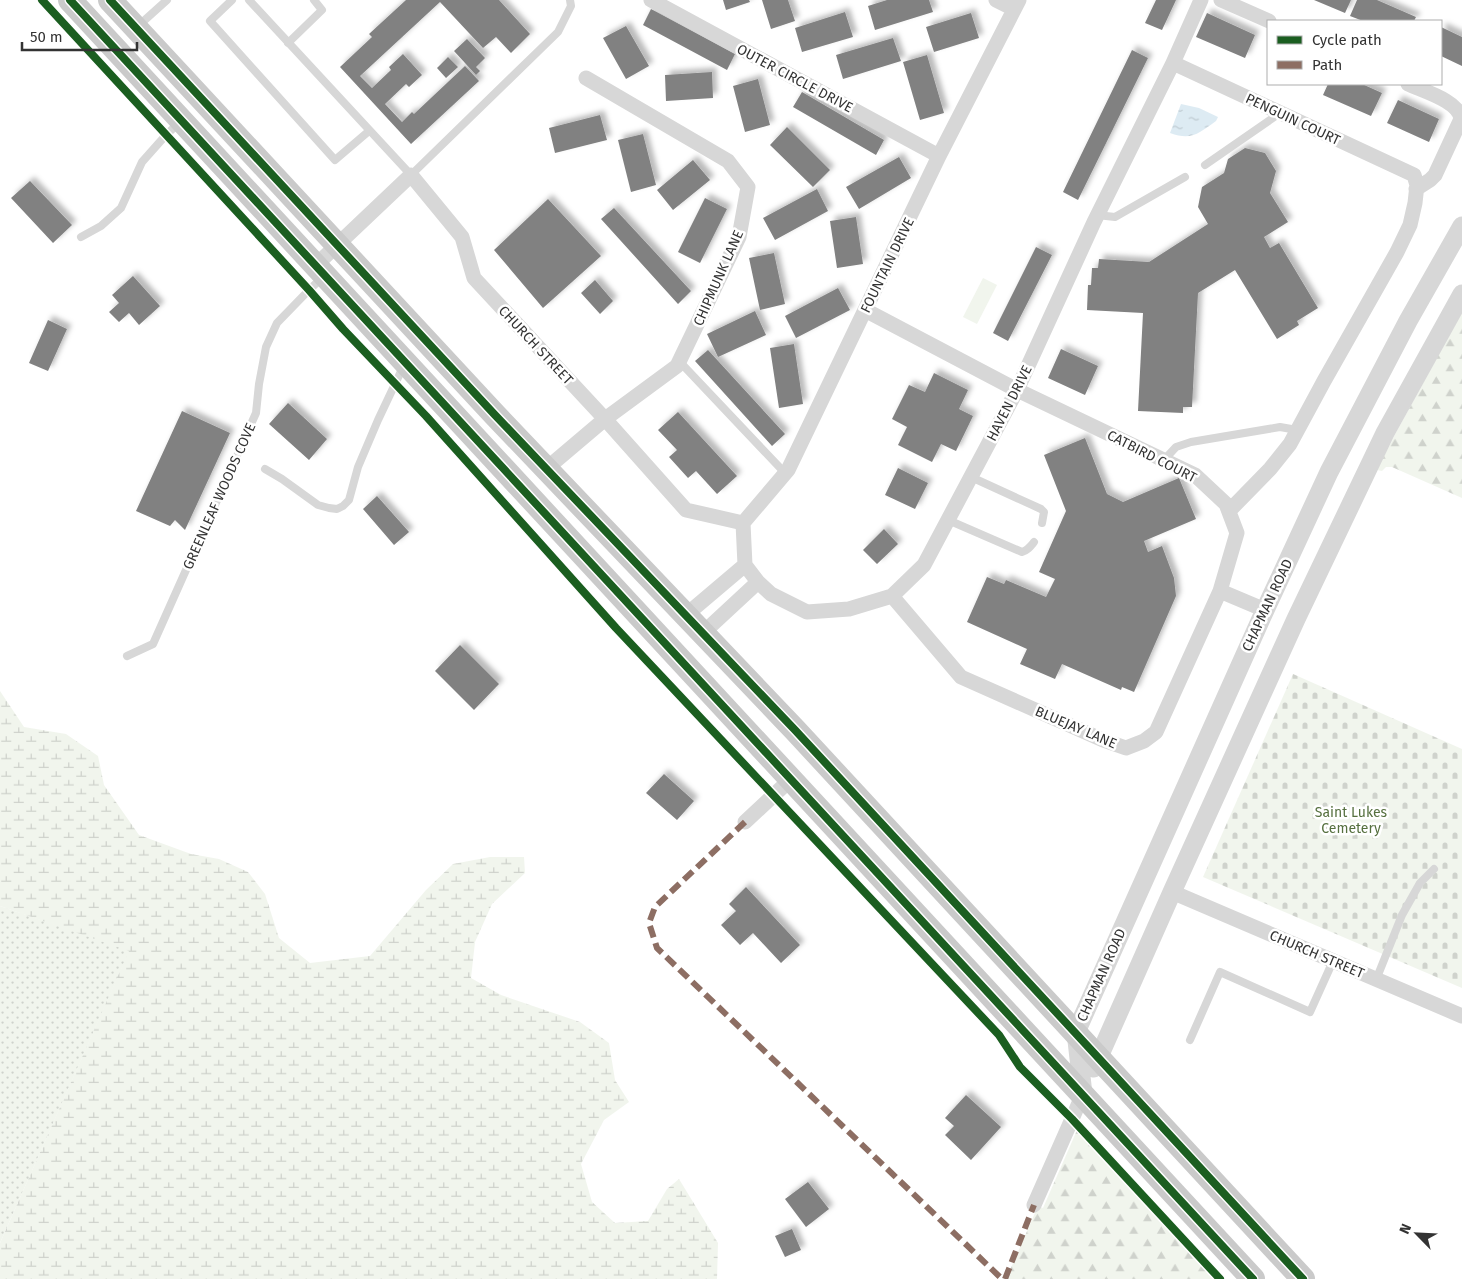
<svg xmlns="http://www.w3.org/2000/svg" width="1462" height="1279" font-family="'Fira Sans',sans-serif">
<defs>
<pattern id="grass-dots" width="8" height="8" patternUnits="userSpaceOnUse" patternTransform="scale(1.25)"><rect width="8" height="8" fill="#f1f5ed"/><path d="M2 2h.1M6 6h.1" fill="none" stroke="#cfd2cc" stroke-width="1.8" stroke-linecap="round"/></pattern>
<pattern id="forest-firs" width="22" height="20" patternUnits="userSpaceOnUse" patternTransform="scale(1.25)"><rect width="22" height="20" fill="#f1f5ed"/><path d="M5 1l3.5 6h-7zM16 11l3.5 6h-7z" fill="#cfd2cc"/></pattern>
<pattern id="wetland-marsh" width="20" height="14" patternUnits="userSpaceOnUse" patternTransform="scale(1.25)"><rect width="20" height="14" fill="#f1f5ed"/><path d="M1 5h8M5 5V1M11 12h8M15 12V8" fill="none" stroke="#cfd2cc"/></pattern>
<pattern id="cemetery-stones" width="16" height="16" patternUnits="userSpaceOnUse" patternTransform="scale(1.25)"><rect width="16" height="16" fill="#f1f5ed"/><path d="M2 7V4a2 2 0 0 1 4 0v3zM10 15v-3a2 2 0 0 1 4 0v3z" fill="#cfd2cc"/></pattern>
<pattern id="water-ripples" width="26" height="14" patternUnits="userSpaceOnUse" patternTransform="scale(1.25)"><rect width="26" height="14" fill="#ddebf3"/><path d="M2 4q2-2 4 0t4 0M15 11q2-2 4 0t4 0" fill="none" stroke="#becad1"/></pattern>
<filter id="shadow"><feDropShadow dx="4.5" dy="-4.5" stdDeviation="2.5" flood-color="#0004"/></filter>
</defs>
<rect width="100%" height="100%" fill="#fff"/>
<path fill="url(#grass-dots)" d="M0 906 130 950 0 1243Z"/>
<path fill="url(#forest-firs)" d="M1462 312V498L1392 467H1386L1382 471 1377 470 1393 438Z
M1081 1121 1221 1279H1006L1038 1206 1043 1208Z"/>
<path fill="url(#wetland-marsh)" d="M0 691 24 727 66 734 98 756 104 785 139 835 191 854 219 859 248 872 265 894 279 938 310 963 370 956 426 890 453 864 490 857H524L525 873 492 904 475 942 471 978 501 995 580 1022 609 1043 615 1080 629 1102 604 1120 581 1164 592 1202 615 1223 648 1221 667 1189 679 1179 718 1243 717 1279H0V1243L129 951 0 906Z"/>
<path fill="url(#cemetery-stones)" d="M1293 674 1462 749V988L1203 877Z"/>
<path fill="#f1f5ed" d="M983 278 997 285 977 324 963 317Z"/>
<path fill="url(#water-ripples)" d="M1181 104 1199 108 1218 117 1216 121C1199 133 1192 141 1170 133Z"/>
<path fill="#818181" filter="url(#shadow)" d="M406 0H499L530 34 511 53 496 37 483 48 440 2 360 76 372 88 391 70 389 67 403 54 422 75 409 87 406 84 385 104 402 122 412 112 414 114 465 66 479 81 411 144 340 67 372 37 369 34Z
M723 0H749L750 2 726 10Z
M762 0H788L795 21 771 29Z
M887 0H929L933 12 875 30 868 6Z
M1156 0H1176L1162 30 1145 23Z
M1314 0H1351L1345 13Z
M1357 0H1377L1416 17 1414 21H1363L1350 16Z
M651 9 735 54 727 70 643 25Z
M845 12 853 37 802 52 795 28Z
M971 13 979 38 934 52 926 27Z
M1207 13 1255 35 1245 58 1196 37Z
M626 26 649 66 626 79 603 38Z
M1441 27 1462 37V66L1441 56Z
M893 38 901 61 843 79 836 55Z
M467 39 485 58 476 67 480 71 476 75 454 51Z
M1132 50 1148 58 1078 200 1063 192Z
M927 55 944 113 920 120 903 62Z
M448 57 458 67 446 78 437 68Z
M712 72 713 98 666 101 665 75Z
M758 79 770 125 745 132 733 86Z
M1328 84H1362L1382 93 1371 116 1323 95Z
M802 92 884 140 876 155 793 107Z
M1398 100 1439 119 1429 142 1387 123Z
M600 115 607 140 555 153 549 128Z
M787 127 830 170 813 187 770 145Z
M643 134 656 185 631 192 618 140Z
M1245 148 1265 153 1276 171 1270 193 1288 222 1264 237 1270 248 1279 243 1318 308 1297 321 1299 325 1277 339 1235 270 1198 293 1192 407H1183V413L1138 411 1143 313 1087 310 1088 285H1091L1092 268H1098L1099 259 1149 262 1208 224 1198 207 1202 187 1224 173 1228 159Z
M899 157 911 178 859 209 846 187Z
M693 160 710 180 673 210 657 190Z
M30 181 72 225 53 243 11 198Z
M817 189 828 211 775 240 763 218Z
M705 198 727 209 700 263 678 252Z
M548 199 601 256 543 308 494 250Z
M614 208 691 291 678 304 601 219Z
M856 217 863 264 837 268 830 221Z
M1036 247 1052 255 1008 341 993 333Z
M774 253 785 304 760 310 749 258Z
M133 276 160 306 139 325 129 313 119 322 109 312 119 303 112 295Z
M595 280 613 301 600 314 581 293Z
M838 288 850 310 796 338 785 316Z
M755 311 766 335 718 357 707 334Z
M48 320 67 329 48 371 29 363Z
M794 344 803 404 779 408 770 348Z
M1061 349 1098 366 1085 395 1048 378Z
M708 350 785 434 772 446 695 361Z
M934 373 968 390 959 409 973 416 956 451 941 444 932 462 898 445 907 427 892 419 909 385 925 392Z
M288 403 327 439 309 460 269 424Z
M182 411 230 433 185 530 175 520 170 526 136 511Z
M678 412 737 476 717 494 696 471 688 478 669 457 677 450 658 430Z
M1085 438 1107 494 1123 502 1179 478 1196 519 1144 541 1148 552 1162 546 1174 578 1176 596 1134 692 1122 687 1121 690 1062 664 1055 679 1020 664 1027 649 967 622 987 577 1004 584 1006 580 1046 597 1055 579 1039 572 1066 511 1044 455Z
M898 468 928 483 915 509 885 495Z
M377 496 409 532 394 545 363 509Z
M884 529 898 544 877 564 863 550Z
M460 645 499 684 474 710 435 671Z
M664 774 694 801 677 820 646 793Z
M746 887 800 945 781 963 753 933 740 945 721 925 736 911 729 904Z
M966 1095 1001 1127 971 1160 945 1135 954 1126 945 1118Z
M808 1182 829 1209 806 1227 785 1199Z
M792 1229 801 1250 785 1257 775 1236Z"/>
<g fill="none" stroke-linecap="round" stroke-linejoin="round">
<path stroke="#d7d7d7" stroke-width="8" d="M232 0 210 21 335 160 369 131
M249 0 411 175 558 32 571 6 570 0
M137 27 167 0
M288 43 322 10 314 0
M1205 165 1280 113
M1097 215 1115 217 1185 177
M81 237 101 226 121 208 142 162 166 135 180 122
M679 361 785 473
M1164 460 1176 447 1191 442 1280 427 1297 430
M265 469 282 479 318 505 329 508 337 509 343 506 349 500 358 467 378 420 404 365
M971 477 1041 509 1044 512 1042 523
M948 520 1022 552C1028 550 1030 547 1034 542
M127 656 153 644 256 413 259 384 266 347 277 323 309 290 323 277
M1376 980 1402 915 1420 883 1434 869
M1190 1040 1220 972 1310 1012 1333 961"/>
<path stroke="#d7d7d7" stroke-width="15" d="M651 0 939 156
M996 0 1014 9
M1221 0 1269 21
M1173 63 1414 175 1417 185 1415 203 1410 225 1397 252 1324 381 1290 444 1270 469 1229 511
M1408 84C1423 91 1459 101 1461 119L1435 175 1430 180 1416 189
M315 266 411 175 462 237 474 278 605 419 686 510 743 523 745 565 758 582 771 594 807 612 849 609 892 596 924 565 1017 390 1094 222 1173 63 1201 0
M865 310 1017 390 1195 475 1226 504 1237 533 1220 591
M546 469 605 419 677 366 739 237 748 187 728 161 586 78
M743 523 788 470 939 156 1019 0
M892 596 961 677 1103 740 1126 748 1144 741 1156 732 1220 591 1265 610
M686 615 745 565
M703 633 758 582
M745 822 790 780
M1172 892 1462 1016
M1034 1205 1083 1094"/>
<path stroke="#d7d7d7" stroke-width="19" d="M1094 1068 1172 892 1296 619 1385 433 1462 294
M1083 1094 1076 1032 1265 610 1329 472 1408 321 1462 226"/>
<path stroke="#cacaca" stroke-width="24" d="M70 0 1253 1279
M110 0 495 415 795 730 1303 1279"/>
<path stroke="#8d6e63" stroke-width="6" stroke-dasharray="12 6" stroke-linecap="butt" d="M745 822 655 907 649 923 657 948 1002 1279
M1005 1279 1034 1205"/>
<g stroke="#fff" stroke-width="11">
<path id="cycleway" d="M42 0 309 290 343 329 426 416 616 628 999 1035 1020 1067 1072 1119 1220 1279
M70 0 1253 1279
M110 0 495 415 795 730 1303 1279"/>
</g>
<use href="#cycleway" stroke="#1b5e20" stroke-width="8"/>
</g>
<g text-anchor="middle" stroke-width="5" stroke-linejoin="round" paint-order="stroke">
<g font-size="14" fill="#333" stroke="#fff">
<text transform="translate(795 78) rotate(28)" y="5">OUTER CIRCLE DRIVE</text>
<text transform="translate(1293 119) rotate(25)" y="5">PENGUIN COURT</text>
<text transform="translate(887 265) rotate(-64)" y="5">FOUNTAIN DRIVE</text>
<text transform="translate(718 278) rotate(-66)" y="5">CHIPMUNK LANE</text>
<text transform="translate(536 345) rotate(47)" y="5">CHURCH STREET</text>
<text transform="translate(1009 403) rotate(-63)" y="5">HAVEN DRIVE</text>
<text transform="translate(1152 456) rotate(27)" y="5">CATBIRD COURT</text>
<text transform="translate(219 496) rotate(-66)" y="5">GREENLEAF WOODS COVE</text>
<text transform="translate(1267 605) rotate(-65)" y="5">CHAPMAN ROAD</text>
<text transform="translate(1076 727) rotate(23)" y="5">BLUEJAY LANE</text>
<text transform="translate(1317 954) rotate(23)" y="5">CHURCH STREET</text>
<text transform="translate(1101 975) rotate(-66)" y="5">CHAPMAN ROAD</text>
</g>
<g font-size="14" fill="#56703f" stroke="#fff">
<text x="1351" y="817">Saint Lukes<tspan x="1351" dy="16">Cemetery</tspan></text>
</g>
</g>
<rect x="1267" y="20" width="175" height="65" fill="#ffffff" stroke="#adadad"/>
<rect x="1277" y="36" width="25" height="8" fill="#1b5e20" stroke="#adadad"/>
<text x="1312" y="45" font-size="15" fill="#333333">Cycle path</text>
<rect x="1277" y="61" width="25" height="8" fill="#8d6e63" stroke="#adadad"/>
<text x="1312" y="70" font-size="15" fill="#333333">Path</text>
<g transform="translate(1417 1234) rotate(294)" stroke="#ffffff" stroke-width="4" paint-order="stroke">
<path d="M0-4L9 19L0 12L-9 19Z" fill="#333333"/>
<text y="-8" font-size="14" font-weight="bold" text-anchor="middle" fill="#333333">N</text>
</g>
<path d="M22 42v8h115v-8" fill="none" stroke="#333333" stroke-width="2.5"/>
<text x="30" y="42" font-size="15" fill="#333333" stroke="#ffffff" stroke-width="4" paint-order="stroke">50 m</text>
</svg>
